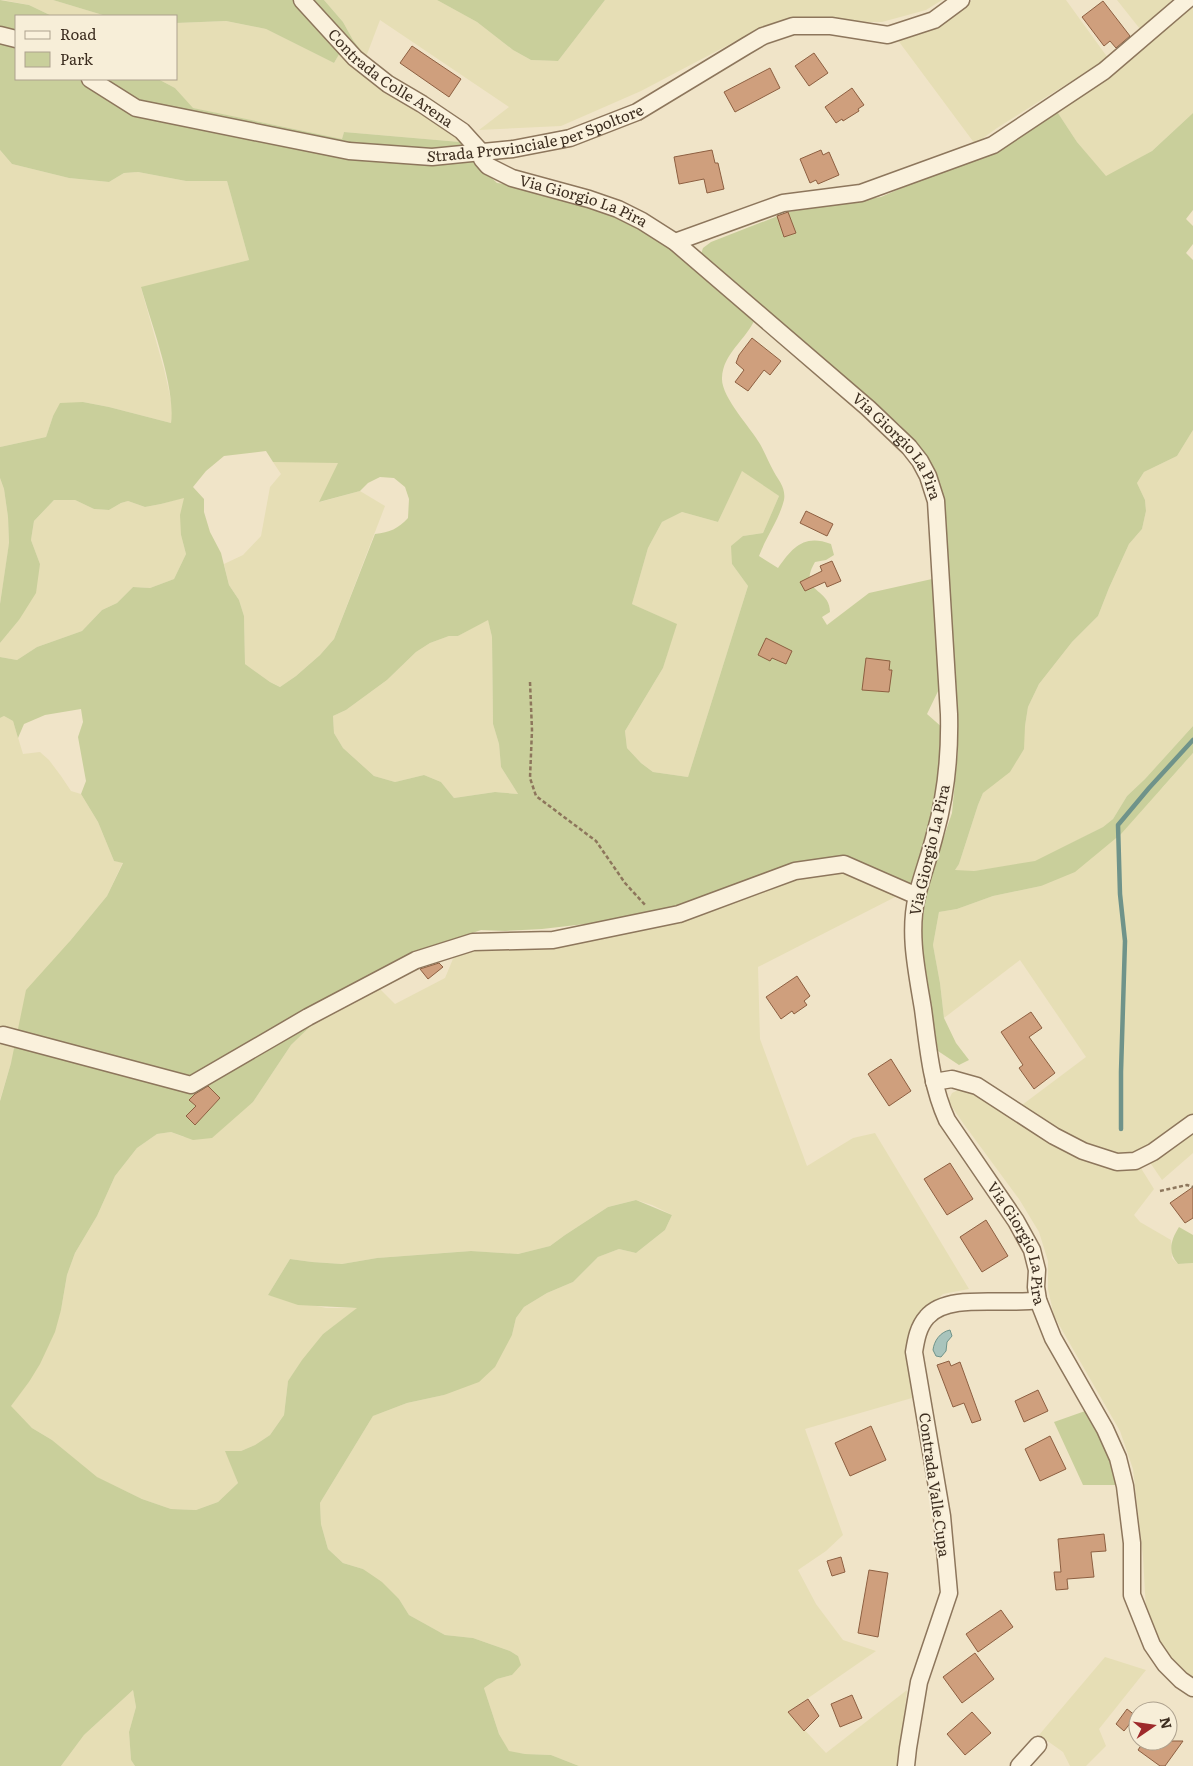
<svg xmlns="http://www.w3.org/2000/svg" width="1193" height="1766" font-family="Literata,serif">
<rect width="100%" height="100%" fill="#f0e4c8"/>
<path fill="#e6deb5" d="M3 0H53L106 16H52L29 5Z
M324 0H437L477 22 513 50 531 60 558 61 605 0H942L926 10 882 22H858L812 17 794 18 760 30 734 42 641 91 561 126 479 130 509 107 380 20 366 57 353 40 343 22Z
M972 0H1066L1108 58 997 128 975 144 897 39 940 21Z
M1117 0H1172L1140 29Z
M1193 0V113L1152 151 1106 177 1077 142 1056 110Z
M226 21 266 29 334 63 341 51 455 134 460 142 344 132 342 139 192 108 175 88 158 79H176V23Z
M0 150 12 164 69 178 109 182 124 173 138 172 186 181H227L249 260 141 288 164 369 173 409 171 423 109 407 83 402 53 416 46 437 0 447Z
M1193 430V726L1145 779 1127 796 1113 819 1103 827 1035 862 974 871H954L959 864 978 805 983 793 995 782 1025 726 1028 707 1039 684 1072 642 1098 616 1109 588 1129 544 1142 529 1146 511 1145 500 1137 483 1144 472 1177 456Z
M273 462H339L320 502 360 491 385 506 334 639 320 655 296 676 280 687 270 682 245 664 244 616 239 600 229 585 224 564 243 555 261 536 270 487 281 474Z
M742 470 779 496 763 533 743 536 732 564 748 586 688 777 653 772 641 763 627 748 625 731 663 668 676 624 632 604 648 548 662 522 682 512 718 522Z
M0 478 4 489 8 517 9 544 0 604Z
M185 497 181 535 186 554 174 579 150 588 133 587 117 603 102 610 82 631 37 647 17 660 0 657V643L19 620 40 564 31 540 34 521 54 500H75L94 509 109 510 121 503 128 501 145 507 161 504Z
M488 619 492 637 493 724 499 744 501 767 518 794 495 792 454 798 441 782 424 775 395 782 374 776 343 748 334 733 333 716 346 710 387 680 416 652 430 643 449 636H458Z
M4 716 13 721 23 754 40 752 49 760 61 776 71 791 81 794 98 822 114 861 123 862 107 896 70 941 11 1063 0 1100V718Z
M1193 753V1114L1179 1126 1136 1155 1114 1157 1083 1146 1022 1105 1086 1057 1020 960 944 1018 940 983 933 945 939 912 957 909 993 896 1041 886 1163 787Z
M847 870 901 894 758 967 760 1039 807 1166 853 1138 875 1133 969 1289 943 1294 919 1317 906 1351 912 1398 805 1429 843 1535 826 1551 798 1570 816 1604 843 1640 876 1651 788 1712 826 1753 907 1690 899 1766H579L551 1755 525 1754 509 1752 499 1734 484 1688 497 1679 512 1675 518 1656 510 1651 473 1638 445 1635 425 1624 409 1615 399 1599 363 1569 343 1563 328 1549 321 1524 320 1503 373 1416 407 1403 444 1395 512 1335 516 1318 524 1307 547 1293 573 1282 598 1257 619 1249 636 1253 665 1230 672 1215 652 1205 636 1200 608 1207 565 1235 550 1246 518 1254 470 1251 377 1258 342 1264 312 1262 290 1259 268 1295 326 1308H358L323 1334 288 1381 284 1415 270 1435 255 1445 241 1451H226L238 1483 218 1502 196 1510 171 1509 142 1499 96 1477 52 1440 32 1428 10 1406 29 1382 61 1310 67 1275 75 1253 97 1216 115 1176 137 1148 157 1134 171 1132 184 1137 237 1114 253 1102 291 1045 320 1017 339 991 367 976 395 1004 445 978 455 954 483 949H553L672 921 792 880Z
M962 1088 975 1089 1070 1151 1139 1165 1154 1189 1134 1215 1140 1222 1171 1240 1172 1258 1178 1264 1193 1263V1680L1173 1664 1153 1638 1146 1610 1143 1557 1133 1469 1120 1431 1054 1316 1048 1289V1261L1039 1232 1019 1199 963 1123 948 1101 952 1093Z
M1193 1131V1153L1162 1180 1149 1161Z
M1105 1657 1146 1670 1099 1729 1106 1746 1086 1766H1070L1063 1752 1039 1735Z
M133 1690 136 1707 129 1732 131 1760 135 1766H61L84 1735Z"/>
<path fill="#c9cf9b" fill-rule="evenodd" d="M0 0 29 5 52 16H16V79H158L175 88 193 108 342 139 344 132 460 142 479 166 497 183 527 187 615 214 656 237 677 252 755 319C746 340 723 353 722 378 721 397 751 428 760 444 765 453 769 463 774 472 779 481 786 488 784 500 779 520 766 537 759 556L778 568C793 547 804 534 831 544L834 555 826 560 815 562C797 593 830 587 830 612L822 617 827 625 869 593 932 579 936 583 942 683 927 714 944 729 943 772 913 887 849 860 645 917 542 929 505 931 481 930 400 958 340 991 320 1017 291 1045 253 1102 212 1138 193 1140 171 1132 157 1134 137 1148 115 1176 97 1216 75 1253 67 1275 61 1310 55 1332 40 1364 29 1382 11 1406 32 1428 52 1440 97 1477 142 1499 171 1509 196 1510 218 1502 238 1483 225 1451H241L255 1445 270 1435 284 1415 288 1381 302 1360 323 1334 357 1308 298 1305 268 1295 290 1259 312 1262 342 1264 377 1258 471 1251 518 1254 550 1246 565 1235 608 1207 636 1200 672 1215 665 1230 636 1253 619 1249 598 1257 573 1282 547 1293 524 1307 516 1318 512 1335 495 1367 479 1382 444 1395 407 1403 373 1416 320 1503 321 1524 328 1549 343 1563 363 1569 382 1582 399 1599 409 1615 445 1635 473 1638 510 1651 518 1656 521 1665 512 1675 497 1679 484 1688 499 1734 509 1751 525 1754 551 1755 579 1766H135L131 1760 129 1732 136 1707 133 1690 84 1735 61 1766H0V1101L11 1063 26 990 70 941 107 896 123 863 114 861 98 822 81 794 86 781 78 737 83 722 81 709 45 715 24 724 18 738 13 721 4 716 0 718V646V657L17 660 37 647 82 631 102 610 117 603 133 587 150 588 174 579 186 554 181 535 180 515 184 498 161 504 145 507 128 501 121 503 109 510 94 509 75 500H54L34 521 31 540 40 564 36 593 19 620 0 643V604L9 543 8 517 4 489 0 478V447L46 437 53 416 60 403 83 402 109 407 171 423C176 388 151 323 141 287L249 260 227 181H186L138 172 124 173 109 182 69 178 12 164 0 150ZM266 451 273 462 338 463 319 502 360 491 368 483 380 477 394 478 405 487 409 499 408 518C398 529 390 532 375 534L334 639 320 655 296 676 280 687 270 682 245 664 244 616 239 600 229 585 221 553 210 532 204 512V499L193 487 206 471 224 456ZM742 471 779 496 763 533 743 536 731 546 732 564 748 586 688 777 653 772 641 763 627 748 625 731 663 668 677 624 632 604 648 548 662 522 682 512 718 522ZM488 620 492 637 493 724 499 744 501 767 518 794 495 792 454 798 441 782 424 775 395 782 374 776 343 748 334 733 333 716 346 710 387 680 416 652 430 643 449 636H458Z
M53 0H324L343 22 353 40 366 57 404 86 341 51 334 63 266 29 226 21 176 23V16H106Z
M437 0H605L558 61 531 60 513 50 477 22Z
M1056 110 1077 142 1106 176 1152 151 1193 113V210L1186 219 1193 226V244L1186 253 1193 260V430L1177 456 1144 472 1137 483 1145 500 1146 511 1142 529 1129 544 1109 588 1098 616 1072 642 1039 684 1028 707 1025 726 1024 749 1010 772 983 793 978 805 959 864 955 870 974 871 1035 861 1103 827 1113 819 1127 796 1145 779 1193 726V753L1121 834 1075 872 1041 886 993 896 957 909 939 912 933 945 940 983 944 1018 956 1043 969 1060 959 1065 938 1051 921 939 926 889 952 813 958 750 953 675 947 539 946 519 941 494 926 455 900 425 811 347 706 262 701 254 703 248 711 242 788 212 881 197 994 148Z
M1179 1227 1193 1235V1263L1178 1264C1167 1252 1171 1240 1179 1227Z
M1088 1410 1104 1437 1119 1485H1083L1054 1422Z"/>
<path fill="#a9c4bc" stroke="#6f938a" d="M950 1330 952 1336 947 1342 946 1351 941 1357 936 1356 933 1350C934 1341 940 1332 950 1330Z"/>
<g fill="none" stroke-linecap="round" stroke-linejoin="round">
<path stroke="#6f938a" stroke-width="4.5" d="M1121 1129V1072L1125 941 1120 894 1118 825 1149 788 1193 740"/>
</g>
<path fill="#cf9f7d" stroke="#8d5f41" d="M1103 1 1130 36 1116 48 1110 41 1104 46 1082 17Z
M412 46 461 79 449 97 400 63Z
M814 53 828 73 809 86 795 66Z
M770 68 780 88 735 112 724 92Z
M852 88 864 105 858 109 859 111 843 121 842 119 836 123 825 107Z
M712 150 715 163H718L724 189 707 193 704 179 679 184 674 157Z
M821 150 823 155 829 152 839 175 818 184 816 180 810 183 800 159Z
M788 212 796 233 784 237 777 216Z
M752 338 781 361 770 375 764 370 748 391 735 382 744 370 736 363 739 355Z
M806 511 833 524 827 536 800 523Z
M832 561 841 581 827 587 825 582 805 591 800 582 822 571 820 566Z
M766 638 792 651 786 664 772 658 770 661 758 655Z
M866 658 890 661 889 670H892L889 692 862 690Z
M439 963 443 967 428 979 420 969Z
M797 976 810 996 804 1001 807 1005 794 1014 792 1011 781 1019 766 997Z
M1031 1012 1042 1028 1029 1037 1055 1073 1034 1089 1019 1068 1023 1065 1001 1032Z
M891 1059 911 1091 889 1106 868 1074Z
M208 1086 220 1098 195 1125 186 1116 196 1106 189 1100 195 1094Z
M950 1163 973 1199 947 1215 924 1179Z
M1193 1187V1218L1185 1223 1170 1203Z
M986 1220 1008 1256 982 1272 960 1237Z
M949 1361 951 1366 960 1362 981 1420 972 1423 964 1403 953 1407 937 1365Z
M1038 1390 1048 1411 1024 1422 1015 1401Z
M871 1426 886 1460 850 1476 835 1443Z
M1050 1436 1066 1469 1040 1481 1025 1449Z
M1104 1534 1106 1551 1091 1552 1094 1577 1067 1579 1068 1589 1056 1590 1054 1572H1061L1058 1539Z
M841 1557 845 1572 832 1576 827 1561Z
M869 1570 888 1573 878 1637 858 1633Z
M1001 1610 1013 1627 978 1652 966 1634Z
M975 1653 994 1679 962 1703 943 1677Z
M852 1695 862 1718 840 1727 831 1704Z
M808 1699 819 1716 804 1731 788 1712Z
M1127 1709 1136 1716 1124 1731 1116 1724Z
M972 1712 991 1733 965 1755 947 1734Z
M1144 1741H1183L1165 1766H1160L1138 1750Z"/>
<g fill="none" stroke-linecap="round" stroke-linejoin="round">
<g stroke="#8d765c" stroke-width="19">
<g id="minor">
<path id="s1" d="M302 0 355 58 388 84 422 104 462 131 482 153V159L488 166 512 178 589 199 618 209 642 221 675 242 868 408 909 447 920 461 928 476 936 501 949 714C950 754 946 795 935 834 930 855 922 875 917 896 908 933 917 972 923 1009 928 1046 931 1085 947 1120L1016 1221 1032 1250 1037 1270 1036 1287 1038 1300 1053 1338 1105 1429 1118 1458 1125 1486 1132 1543V1595L1152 1645 1165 1664 1181 1680 1193 1688"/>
<path d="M0 35 16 39"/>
<path id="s2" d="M90 79 136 108 349 151 432 157 513 149 570 138 637 112 746 46 763 36 793 26H831L888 35 934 20 961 0"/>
<path d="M675 242 783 203 861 193 993 145 1104 71 1187 0"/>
<path d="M3 1035 191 1085 308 1017 416 960 473 942 553 940 679 914 795 871 844 864 917 896"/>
<path d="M934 1082 952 1079 977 1086 1054 1136 1083 1151 1117 1162 1135 1161 1153 1152 1193 1123"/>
<path d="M906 1766 908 1748 919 1682 949 1593 942 1516 914 1352C916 1340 918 1327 927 1317 948 1292 1007 1306 1038 1300"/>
<path d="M1019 1766 1038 1745"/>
</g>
</g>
<path stroke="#8d765c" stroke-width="2.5" stroke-dasharray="4 2.5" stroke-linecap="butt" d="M530 682 532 730 530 778 536 796 596 841 625 883 646 906
M1160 1191 1187 1185 1193 1187"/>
<use href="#minor" stroke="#faf1dc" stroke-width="16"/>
</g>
<g text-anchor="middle" stroke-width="4" stroke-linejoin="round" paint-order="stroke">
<g font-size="15" fill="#3d2e20" stroke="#f7eed8">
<text dy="5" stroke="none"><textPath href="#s1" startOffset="119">Contrada Colle Arena</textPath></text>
<text dy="5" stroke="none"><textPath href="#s2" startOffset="461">Strada Provinciale per Spoltore</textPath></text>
<text dy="5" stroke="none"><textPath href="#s1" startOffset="355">Via Giorgio La Pira</textPath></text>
<text dy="5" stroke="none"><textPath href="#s1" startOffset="760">Via Giorgio La Pira</textPath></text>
<text transform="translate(930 850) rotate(-77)" y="5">Via Giorgio La Pira</text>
<text dy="5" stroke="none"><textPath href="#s1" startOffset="1600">Via Giorgio La Pira</textPath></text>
<text transform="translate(934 1485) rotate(82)" y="5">Contrada Valle Cupa</text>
</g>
</g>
<rect x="15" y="15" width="162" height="65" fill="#f7eed8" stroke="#ada18e"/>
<rect x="25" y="31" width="25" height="8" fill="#faf1dc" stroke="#ada18e"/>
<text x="60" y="40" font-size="15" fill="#3d2e20">Road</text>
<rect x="25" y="52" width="25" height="15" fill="#c9cf9b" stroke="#ada18e"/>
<text x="60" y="65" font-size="15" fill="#3d2e20">Park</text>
<g transform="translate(1153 1726) rotate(77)"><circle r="24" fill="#f7eed8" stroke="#ada18e"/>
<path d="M0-4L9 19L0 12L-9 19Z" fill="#9e2a2b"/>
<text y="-8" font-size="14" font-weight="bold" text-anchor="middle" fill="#3d2e20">N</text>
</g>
</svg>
